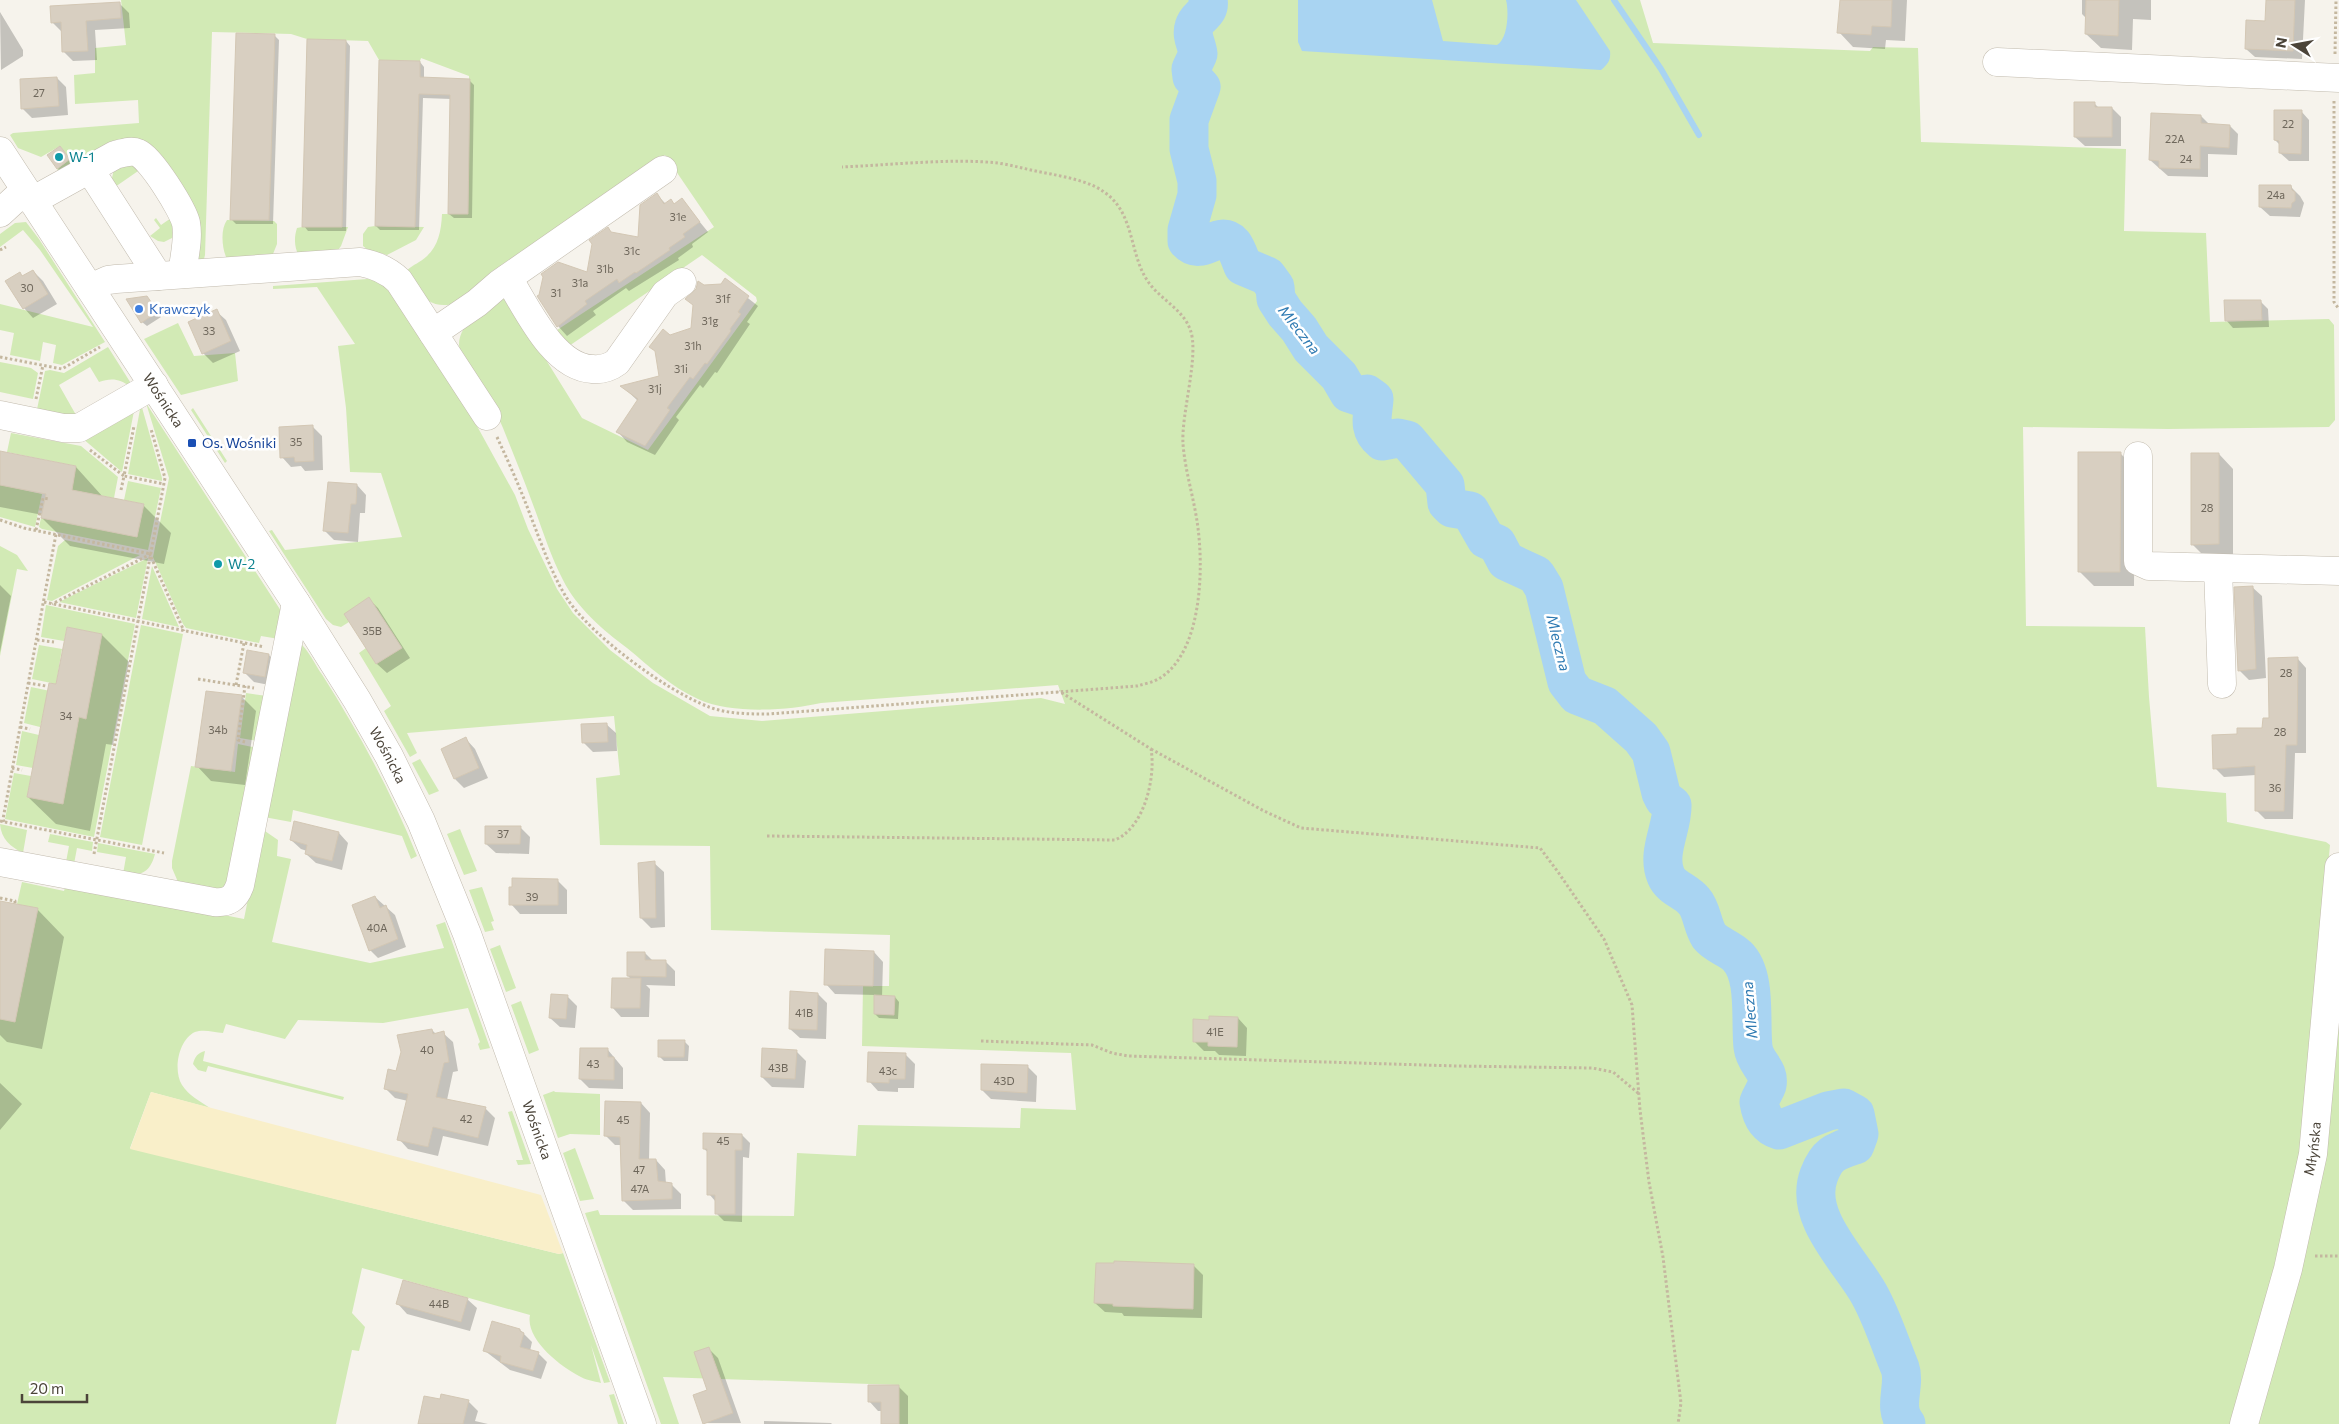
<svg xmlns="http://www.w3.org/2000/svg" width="2339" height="1424" font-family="Commissioner,sans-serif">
<rect width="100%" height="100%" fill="#f6f3ec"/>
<path fill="#d2eab5" d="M121 0H1640L1653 43 1870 51 1873 47 1918 48 1921 142 2126 149 2124 231 2206 233 2210 322 2329 319 2334 325 2335 420 2329 427 2168 429 2023 427 2026 626 2145 627 2149 697 2157 787 2226 793 2227 822 2326 842 2330 845 2312 1040 2332 1029 2339 1028V1424H899V1385L663 1377 679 1424H661L585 1213 598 1210 600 1215 794 1216 797 1153 856 1156 858 1125 1020 1128 1021 1108 1076 1110 1071 1053 862 1046 863 986H889L890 935 711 930 710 846 600 845 596 778 620 775 614 716 407 733 417 753 410 757 384 711 391 706 359 653 366 648 376 664 401 648 344 614 349 622 341 627 333 625 326 619 269 531 272 530 285 550 402 537 381 473 350 472 346 408 338 346 355 344 317 287 273 289V286L381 278 455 386 515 495 528 529 557 589 573 613 610 650 653 683 710 716 762 721 1041 698 1065 704 1058 685 821 703C786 711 730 714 698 699 671 687 649 666 627 648 603 630 577 608 563 580 550 555 542 528 532 502 523 477 513 453 503 428 495 407 460 362 459 345 459 321 488 306 504 292L582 418 648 450 757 301 756 297 702 255 569 346 554 332 714 227 665 155 491 272C478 291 452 316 427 300 418 295 411 282 404 274 409 267 413 266 419 262 437 251 441 235 442 214H468L469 76 421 58 420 61 379 60 368 41 307 39 291 34 212 32 205 255 204 259 197 263 136 139H123L59 172 57 169 70 159 60 146 41 157 18 148 10 135 13 133 139 123 138 100 75 104 74 75 95 73V48L126 45Z
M126 162 141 169 115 187 112 178 114 169Z
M174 216V237L164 242 158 241 150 236 160 228 154 220 156 218 161 225Z
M227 220 274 221 277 224V244L271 259H227C222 249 220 230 227 220Z
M26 222 39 239 105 342 62 365 53 363 56 345 43 342 40 361 10 355 14 333 0 330V304L93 327 40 250 23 230 0 247V234L15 223Z
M302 227H348L341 246 335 254 299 256C294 247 294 237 297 228Z
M368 227 375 226 424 227 416 240 387 255 368 250 363 246V234Z
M178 323 194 356 235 353 238 381 181 395 144 339Z
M108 347 132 385 130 387C120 378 110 378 99 382L90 367 59 385 76 415 36 414 45 371 50 370 64 373Z
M0 362 31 368 38 373 33 399 0 392Z
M146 403 283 614 279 639 261 636 259 643 186 628 183 624 153 557 169 478Z
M141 404 162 478V481L128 474Z
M135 406 122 472 82 438Z
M193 408 227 461 225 463 191 410Z
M11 433 81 446 118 477 114 498 67 489 73 483 76 466 7 452Z
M128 481 161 488 148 550 42 529 39 527 41 518 137 537 144 504 124 500Z
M0 485 42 494 35 527 0 517Z
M65 540 140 555 52 601 47 600 58 546Z
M0 546 17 555 28 571 17 569 0 656Z
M148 558 136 618 59 602Z
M152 566 179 627 142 619Z
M46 605 135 624 94 837 5 819 14 773 31 776 27 797 63 804 79 717 86 718 102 634 67 627 64 641 41 637Z
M141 625 183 634 142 845 100 837Z
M298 641C309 650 315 665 323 676 359 733 392 793 417 856L411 859 402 836 293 810 291 822 264 817Z
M39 645 62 649 56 684 32 679Z
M31 687 55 692 51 712 44 711 40 727 24 723Z
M246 693 267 696 258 741 240 738Z
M22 731 39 735 33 768 16 765Z
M238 744 257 748 231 880 220 891 178 882 172 868V861L191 766 235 772Z
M420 759 439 791 429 795 412 763Z
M0 824 27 830 23 853C11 847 1 839 0 824Z
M262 829 278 840 277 856 291 859 272 942 370 963 444 948 436 925 445 922 490 1048 480 1050 478 1044 480 1042 468 1008 383 1023 298 1020 285 1039 226 1024 223 1033C214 1032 203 1029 195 1032 178 1040 173 1071 182 1085 189 1096 200 1101 210 1108L151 1092 130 1148 559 1254 563 1253 610 1382 604 1383 591 1345 601 1383C594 1381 585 1380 579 1376 560 1366 525 1339 530 1315L362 1268 352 1313 365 1327 359 1351 352 1350 336 1424H0V1019L15 1022 38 909 17 904 22 882 64 891 66 884 244 919Z
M460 829 477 871 464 875 447 834Z
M50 834 93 842 92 851 77 848 74 864 66 862 69 846 48 842Z
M98 843 155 854C150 873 141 876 123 874L126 857 97 852Z
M482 887 494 921 491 922 494 930 485 932 469 890Z
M500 945 516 988 506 992 490 949Z
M521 1001 539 1050 529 1054 511 1005Z
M205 1051 203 1061 344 1097 343 1100 208 1066 206 1072 198 1070 193 1064C195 1056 198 1053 205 1051Z
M554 1091 555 1092 600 1094V1135L570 1134 558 1138 543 1095Z
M512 1111 531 1164 518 1165 516 1160H523L508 1112Z
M575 1148 594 1199 580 1201 563 1153Z
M614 1394 624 1424H618L609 1395Z"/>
<path fill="#f9efc9" d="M151 1092 541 1195 563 1253 559 1254 130 1149Z"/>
<path fill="#a9d4f2" d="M1298 0H1432L1443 41 1497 45C1508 39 1509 11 1506 0H1576L1610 51C1611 60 1608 64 1601 70L1302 51 1298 42Z"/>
<path fill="#0003" d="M1841 0H1907L1905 41 1886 40 1885 49 1853 47 1839 32Z
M2082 0H2151V20L2133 19 2132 50 2101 48 2086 34 2087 19 2082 14Z
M2267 0H2305L2302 59 2255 57 2246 49 2266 22Z
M119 3 129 13 130 28 95 30 97 60 73 61 64 52 63 33 52 22Z
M0 12 23 50V56L1 70Z
M274 35 279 40 273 224H236L232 220Z
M346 41 350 46 346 231H308L304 226Z
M420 62 424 67V79L469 80 474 85 472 218H454L449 214 451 99 423 98 419 230H380L376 226Z
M57 78 66 87 68 115 32 118 22 108Z
M2094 103 2099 108H2112L2121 117V146H2085L2075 137Z
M2301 111 2309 120V161H2289L2280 153 2281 146 2275 140Z
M2201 116 2209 124 2230 126 2238 134 2237 155 2208 154V177L2168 176 2150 160Z
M67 155 74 164 62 173 58 169Z
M2291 187 2300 196 2304 203 2300 217 2270 216 2260 207Z
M657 195 666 204 671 201 675 205 682 200 708 232 692 244 693 247 678 258 679 260 629 291 626 288 593 311 596 315 567 336 558 326 612 233 640 238Z
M33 271 43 281 57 304 33 318 24 308Z
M725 280 758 306 747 322 750 324 717 373 715 372 703 388 700 385 676 417 679 420 655 455 627 442 618 432 638 401 623 387 660 377 670 336 692 329 694 306 687 299 703 287 722 285Z
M147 297 161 317 147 326 142 322Z
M2260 301 2268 309 2269 327 2233 328 2226 320Z
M216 311 226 320 240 351 213 363 203 353Z
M312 426 322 436 323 470 305 471 301 466 291 467 282 457Z
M0 452 76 467 103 497 143 505 171 533 164 564 70 546 42 518 43 515 0 507Z
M2120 453 2135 468 2134 586H2094L2079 571Z
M2219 454 2233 469V558L2207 559 2192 544Z
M357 485 366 495 365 513H360L358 542 334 540 324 530Z
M0 585 11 596 0 652Z
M2252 587 2262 596 2266 678 2249 680 2239 670Z
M369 599 378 608 410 658 387 673 377 664 346 614Z
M102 635 129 662 113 745 106 744 90 831 56 824 28 797Z
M248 651 269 655 278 665 274 686 254 682 244 672Z
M2298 659 2306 668V753H2295L2293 819H2265L2256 810V775L2224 777 2215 768 2239 735 2264 730Z
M241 696 256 711 245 785 211 781 197 766Z
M606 724 616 733 617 751 593 752 583 742Z
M466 739 475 749 488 778 464 788 455 779 442 749Z
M295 823 339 833 348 843 342 870 316 863 306 854 307 851 301 849 291 840Z
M520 827 530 837 529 854 496 853 486 844Z
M654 863 664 872 665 927 651 928 641 918Z
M557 880 567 890V914H520L511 904Z
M375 897 395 915 406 947 378 958 370 950Z
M37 909 64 937 42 1049 7 1042 0 1035V911Z
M874 952 883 962 882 997H895L899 1002 898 1019 879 1018 875 1014 876 995 835 994 826 984Z
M645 953 653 961H665L675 971V986L646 985 650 989 649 1017H621L612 1007 632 980 628 976Z
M818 994 827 1003 826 1039 800 1038 790 1029Z
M567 996 577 1006 575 1028 560 1027 550 1018Z
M1238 1018 1247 1028 1246 1056 1219 1055 1215 1051H1204L1194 1041 1210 1021Z
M432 1030 436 1034 443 1033 453 1042 458 1071 453 1072 447 1100 485 1108 495 1118 488 1146 443 1136 438 1156 408 1149 399 1139 408 1101 395 1098 385 1088Z
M684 1041 689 1046 688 1061H664L659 1056Z
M608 1050 623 1068V1089L589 1088 580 1079Z
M796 1051 806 1061 804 1088 772 1087 762 1077Z
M905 1054 915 1064 914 1088H898V1092L878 1091 869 1081Z
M1027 1066 1037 1076 1036 1102 991 1099 982 1090Z
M0 1083 22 1104 0 1130Z
M641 1103 650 1113 649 1160H656L665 1170 666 1184H671L681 1194V1209L633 1210 623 1200 622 1145H615L605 1135Z
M742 1135 750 1143 749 1158 743 1157 742 1222 724 1221 716 1213V1202L709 1194V1153L704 1149Z
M1194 1266 1203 1275 1202 1318 1124 1316 1122 1313 1105 1312 1095 1303Z
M467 1299 477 1308 470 1331 407 1314 398 1304Z
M520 1330 532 1342 530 1351 538 1353 547 1362 541 1379 510 1370 485 1351Z
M709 1349 718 1358 741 1423H704L709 1391Z
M898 1386 908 1396V1424H882V1411H878L869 1401Z
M441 1401H468L478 1411 475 1421 488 1424H420Z
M764 1421 831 1423 832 1424H764Z"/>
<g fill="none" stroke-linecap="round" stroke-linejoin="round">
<path stroke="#a9d4f2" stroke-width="6" d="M1614 0 1661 69 1699 135"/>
<path stroke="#a9d4f2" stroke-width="39" d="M1208 0C1211 14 1197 15 1194 27 1191 36 1197 45 1198 54L1191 69 1192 77 1201 87 1189 120V149L1197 181V195L1187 230V241C1202 258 1219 228 1233 244 1237 249 1240 259 1243 266L1267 276 1275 287 1276 299 1285 313 1299 329 1311 348 1339 376 1349 393 1358 396 1367 394 1374 399C1373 415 1367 429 1382 441L1398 438 1407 440 1445 485 1447 503 1452 508 1470 511 1486 539 1497 544 1506 561 1536 575 1544 588 1567 682 1577 695 1605 706 1641 738 1651 752 1661 793 1664 799 1672 805C1673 827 1656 853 1666 876 1671 888 1686 891 1694 901 1702 910 1702 925 1709 936 1716 945 1729 948 1737 956 1757 975 1750 1022 1753 1047 1755 1064 1770 1069 1767 1085 1765 1091 1761 1096 1759 1102 1761 1115 1766 1126 1779 1130L1828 1111 1844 1108 1855 1114 1859 1134 1855 1145C1834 1152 1827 1154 1819 1175 1803 1217 1850 1260 1869 1294 1882 1317 1890 1344 1900 1368 1906 1386 1892 1407 1906 1424"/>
</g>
<path fill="#d8cfc1" stroke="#d3c7b4" d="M1840 0H1892L1891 27 1872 26 1871 35 1837 33Z
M2086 0H2119L2118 36 2085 34Z
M2266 0H2295L2293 51 2245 49 2246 20 2265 21Z
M120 2 121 18 86 21 88 51 62 52 61 22 51 23 50 6Z
M236 33 275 34 269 220H230Z
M307 39 346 40 342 227H302Z
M379 60 420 61V77L470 79 468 214H448L450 95 419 94 415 227 375 226Z
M57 77 59 106 21 109 20 79Z
M2074 102H2095V107H2112V137H2074Z
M2274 110H2302L2301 154 2279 153V141L2274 140Z
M2151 113 2201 115V123L2230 125 2229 148 2200 146V169L2159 168V161L2149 160Z
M60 146 70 159 57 169 47 155Z
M2259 185H2291L2292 190 2295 192V201L2292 203 2291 208 2259 207Z
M657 193 664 204 671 199 674 204 682 198 700 222 683 234 685 237 669 248 670 250 636 273 635 272 619 283 617 279 585 301 587 304 557 327 537 296 539 295 543 277 541 274 558 262 587 272 592 244 589 240 608 227 611 232 638 237 640 205Z
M33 270 48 294 23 309 5 281 20 272 22 276Z
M725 278 749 296 738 312 741 314 730 329 731 331 707 364 705 363 693 379 690 377 667 408 670 410 645 446 616 432 638 399 620 386 659 376 655 351 649 347 663 329 670 335 691 328 693 305 685 299 696 289 698 281 704 285 721 284Z
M147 296 158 312 141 323 126 299Z
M2224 300H2261L2262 320 2225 321Z
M217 309 231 341 202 354 188 322Z
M313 425 314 461 295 462 294 457 280 458 279 427Z
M0 451 76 466 72 490 144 504 137 537 41 518 46 494 0 485Z
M2078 452H2121L2120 572H2078Z
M2191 453H2219V544L2191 545Z
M328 482 357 484 356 504H351L348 533 323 531Z
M2253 586 2256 669 2238 671 2234 587Z
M369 597 402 648 376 664 344 614Z
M67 627 102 634 86 719 79 717 63 804 27 797 49 683 56 684Z
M247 650 269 654 265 677 243 673Z
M2298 657 2297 745H2286L2284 811H2255V766L2213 769 2212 735 2237 734V728H2262L2263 718H2269L2268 658Z
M206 691 242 695 231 771 195 767Z
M607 723 608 742 582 743 581 724Z
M466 737 479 768 454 779 441 749Z
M294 821 339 832 332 861 305 854 307 845 290 840Z
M485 826H521L520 844H485Z
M655 861 656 918H640L638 863Z
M512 878 558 879V905H509V887H512Z
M375 896 380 908 386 905 398 939 369 951 352 905Z
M0 901 38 908 15 1022 0 1019Z
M825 949 874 951 873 986 824 985Z
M627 952H645V960H666V977L627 976Z
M612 978H641L640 1008H611Z
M790 991 818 993 817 1030 789 1029Z
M551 994 568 995 566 1019 549 1018Z
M874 995 895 996 894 1015 874 1014Z
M1209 1016 1238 1017 1237 1047 1208 1046V1042H1193V1019L1209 1020Z
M432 1029 433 1034 444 1031 449 1062 444 1063 436 1097 486 1107 478 1138 433 1127 428 1147 397 1140 408 1094 384 1089 388 1069 396 1071 401 1052 397 1035Z
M658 1040H685L684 1057H658Z
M580 1048H608V1057H614V1080L579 1079Z
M762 1048 797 1050 795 1079 761 1077Z
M868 1052 906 1053 905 1079H889V1083L867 1082Z
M981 1064 1028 1065 1027 1093 981 1090Z
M605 1101 641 1102 639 1159H656L658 1181 672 1183V1199L622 1201 620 1137 604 1136Z
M703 1133 742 1134V1150H735V1214H715V1195H707V1149H703Z
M1114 1261 1194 1264 1193 1309 1113 1306V1304L1094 1303 1096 1263H1114Z
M403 1280 468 1298 461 1322 396 1304Z
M492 1321 520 1329V1331L524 1333 520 1347 539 1352 533 1371 500 1362 501 1356 483 1351Z
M709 1347 733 1413 703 1424 693 1395 707 1390 694 1352Z
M868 1385H899V1424H881V1402H868Z
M441 1394 469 1400 463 1424H418L424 1396 440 1399Z"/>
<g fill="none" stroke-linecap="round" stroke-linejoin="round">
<g stroke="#c2bbae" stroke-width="29">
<g id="minor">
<path d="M1997 62 2339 78"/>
<path id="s1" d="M0 151 296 603 357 700 389 756 421 821 467 934 642 1424"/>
<path d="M90 170 158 276"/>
<path d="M32 201 115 155C123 153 131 150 138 153 151 158 183 210 186 223 189 239 184 258 182 274"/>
<path d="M0 213 25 190"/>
<path d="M508 278C527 308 553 367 592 369 602 370 609 368 617 362L665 294 682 282"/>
<path d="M90 288 108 280 116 279 360 262C376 265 388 270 399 281L487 416"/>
<path d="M433 333 477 303 499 284 663 170"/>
<path d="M0 415 63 428H79L154 385"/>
<path d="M2138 456V561L2149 566 2339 571"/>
<path d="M2218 568 2222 684"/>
<path d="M0 862 214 902C228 903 235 899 240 885L296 603"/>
<path id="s2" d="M2244 1424 2288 1269 2313 1154 2339 867"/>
</g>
</g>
<path stroke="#c4b79f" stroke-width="3" stroke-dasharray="2.5 2.5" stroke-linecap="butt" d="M2335 54 2336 0
M2334 101V302L2339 309
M0 250 6 247
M0 357 62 369 100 347
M36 399 43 365
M497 437C509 463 521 490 531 517 542 545 552 575 568 600 593 637 667 691 709 707 728 714 749 714 769 714L1137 686C1144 684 1154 682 1160 678 1203 651 1204 565 1197 521 1193 495 1185 470 1183 444 1181 413 1200 354 1190 329 1182 308 1159 299 1147 280 1130 254 1134 216 1108 195 1093 182 1070 178 1051 174 1033 171 1016 166 998 163 951 158 891 165 842 167
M90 450 124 476 134 426
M121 490 124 476 164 484
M0 520 24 528 151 554 52 604
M36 530 43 498 49 499
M151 557 184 631
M44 602 264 647
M37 640 54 642
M198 679 254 688
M28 683 46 686
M236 685 244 643
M20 727 30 729
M245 742 238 740 245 686
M1151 749 1264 811 1301 828 1540 848 1558 872 1604 939 1632 1005 1640 1110 1649 1182 1663 1257 1681 1403 1678 1424
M12 768 22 770
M0 821 164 853
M4 822 3 819 56 534
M767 836 1115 840C1144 828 1156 778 1151 749L1059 691
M94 854 165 478 151 429
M0 898 15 901V904
M981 1041 1092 1045 1112 1053 1128 1056 1457 1066 1592 1068 1613 1072 1638 1093
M2315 1256H2339"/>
<use href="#minor" stroke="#fff" stroke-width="28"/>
</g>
<g fill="#0f9aa8" stroke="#fff" stroke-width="2">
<circle cx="59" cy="157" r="5"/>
<circle cx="218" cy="564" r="5"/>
</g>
<circle fill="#3f7fe0" stroke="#fff" stroke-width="2" cx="139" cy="309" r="5"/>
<rect fill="#1a4fb4" stroke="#fff" stroke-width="2" x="187" y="438" width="10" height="10" rx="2.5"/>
<g text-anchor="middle" stroke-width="5" stroke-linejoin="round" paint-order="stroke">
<g font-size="11" fill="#6e675b">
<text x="39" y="97">27</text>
<text x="2288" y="128">22</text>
<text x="2175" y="143">22A</text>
<text x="2186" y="163">24</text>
<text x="2276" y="199">24a</text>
<text x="678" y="221">31e</text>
<text x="632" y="255">31c</text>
<text x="605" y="273">31b</text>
<text x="580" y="287">31a</text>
<text x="27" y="292">30</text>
<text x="556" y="297">31</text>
<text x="723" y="303">31f</text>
<text x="710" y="325">31g</text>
<text x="209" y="335">33</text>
<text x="693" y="350">31h</text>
<text x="681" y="373">31i</text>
<text x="655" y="393">31j</text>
<text x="296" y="446">35</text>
<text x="2207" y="512">28</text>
<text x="372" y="635">35B</text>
<text x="2286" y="677">28</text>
<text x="66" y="720">34</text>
<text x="218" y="734">34b</text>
<text x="2280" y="736">28</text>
<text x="2275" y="792">36</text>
<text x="503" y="838">37</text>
<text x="532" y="901">39</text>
<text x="377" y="932">40A</text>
<text x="804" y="1017">41B</text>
<text x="1215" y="1036">41E</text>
<text x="427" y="1054">40</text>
<text x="593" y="1068">43</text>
<text x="778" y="1072">43B</text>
<text x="888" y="1075">43c</text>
<text x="1004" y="1085">43D</text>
<text x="466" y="1123">42</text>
<text x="623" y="1124">45</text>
<text x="723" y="1145">45</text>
<text x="639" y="1174">47</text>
<text x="640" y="1193">47A</text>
<text x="439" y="1308">44B</text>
</g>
<g font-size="14" fill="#0d838f" stroke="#fff" text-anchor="start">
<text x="69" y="162">W-1</text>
<text x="228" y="569">W-2</text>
</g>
<g font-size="14" fill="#366cbe" stroke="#fff" text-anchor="start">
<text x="149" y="314">Krawczyk</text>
</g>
<g font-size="14" fill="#4b4439" stroke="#fff">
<text dy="5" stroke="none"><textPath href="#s1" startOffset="298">Wośnicka</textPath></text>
<text dy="5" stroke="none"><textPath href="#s1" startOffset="718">Wośnicka</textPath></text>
<text dy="5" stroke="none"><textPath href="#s1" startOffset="1122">Wośnicka</textPath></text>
<text dy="5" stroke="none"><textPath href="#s2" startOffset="284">Młyńska</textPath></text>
</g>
<g font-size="14" fill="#164399" stroke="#fff" text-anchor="start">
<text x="202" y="448">Os. Wośniki</text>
</g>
<g font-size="15" font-style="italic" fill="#2e7ab2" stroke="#fff">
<text transform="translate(1299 330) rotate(52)" y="5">Mleczna</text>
<text transform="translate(1558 643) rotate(76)" y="5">Mleczna</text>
<text transform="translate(1750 1010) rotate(-95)" y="5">Mleczna</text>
</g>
</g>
<g transform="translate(2294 45) rotate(281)" stroke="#ffffff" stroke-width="4" paint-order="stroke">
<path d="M0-4L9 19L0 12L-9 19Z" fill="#4b4439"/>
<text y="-8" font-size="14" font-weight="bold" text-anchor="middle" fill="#4b4439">N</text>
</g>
<path d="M22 1394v8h65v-8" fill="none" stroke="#4b4439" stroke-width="2.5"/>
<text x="30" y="1394" font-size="15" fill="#4b4439" stroke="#ffffff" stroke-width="4" paint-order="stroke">20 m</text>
</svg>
